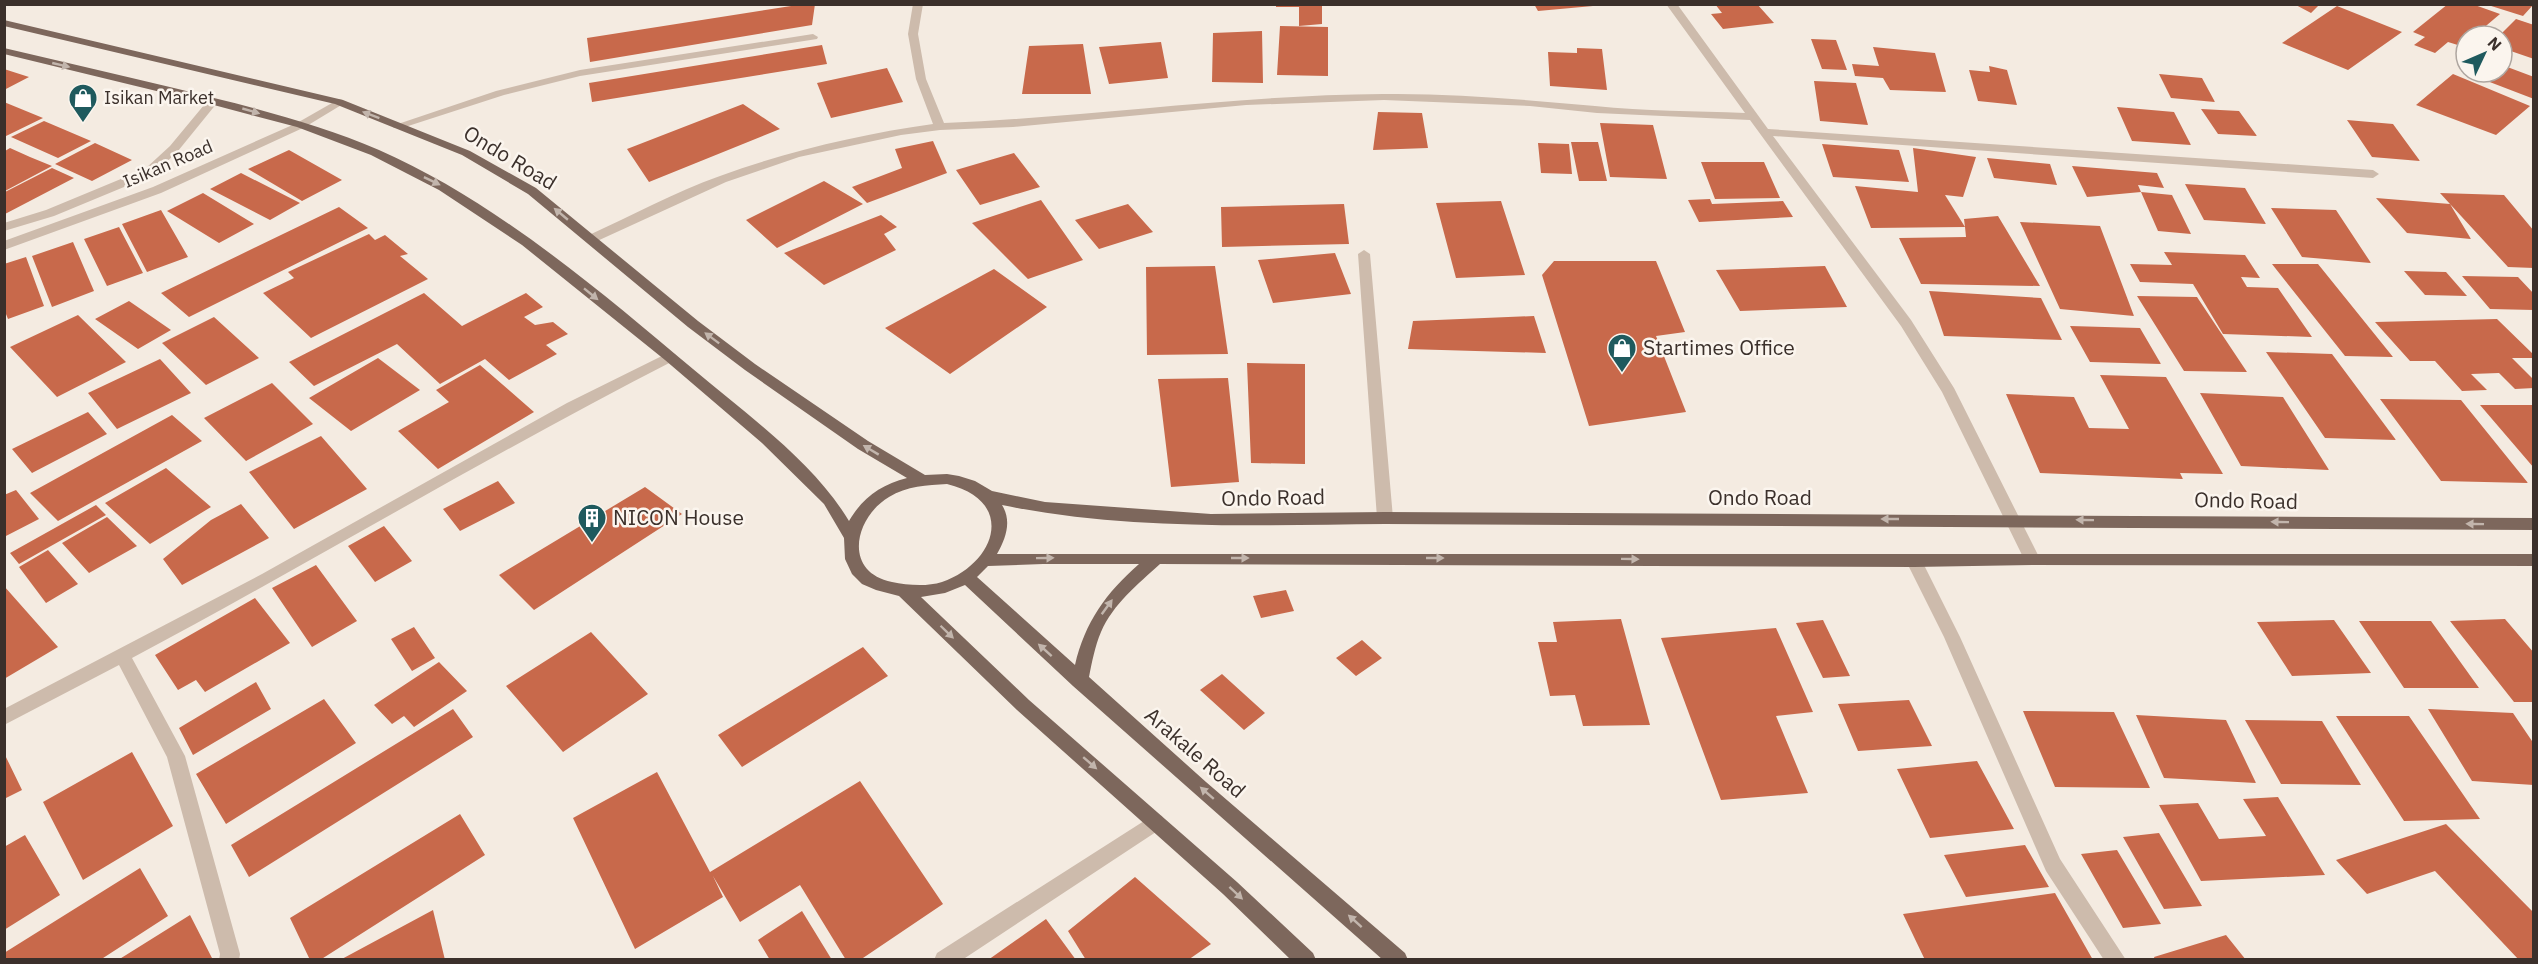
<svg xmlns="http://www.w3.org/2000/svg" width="2538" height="964" font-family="'IBM Plex Sans',sans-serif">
<rect width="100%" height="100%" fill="#f4ebe1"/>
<path fill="#c8694b" d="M804 4H815L812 25 590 62 587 38Z
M1276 4H1322V24L1299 26V7H1276Z
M1534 4H1593V6L1538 11Z
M1715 4H1757L1774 23 1723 29 1711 14 1722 13Z
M2294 4H2320L2311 13Z
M2448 4H2472L2500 14 2474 36H2466V43L2461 46 2448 42 2435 53 2414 45 2425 37 2413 32Z
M2488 5H2533L2523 16Z
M2337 6 2402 32 2348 70 2282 43Z
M2516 19 2534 25V59L2502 48V36H2499Z
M1280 26 1328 27V76L1277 75Z
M1262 31 1263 83 1212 82 1213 33Z
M1811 39 1836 40 1847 70 1822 69Z
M1161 42 1168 78 1109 84 1099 47Z
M1083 44 1091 94H1022L1029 46Z
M822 45 827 64 592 102 589 83Z
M1873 47 1935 53 1946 92 1890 90 1883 78 1855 76 1852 64 1879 66Z
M1577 48 1602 49 1607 90 1550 86 1548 52 1577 53Z
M2502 65 2534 77V99L2461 71 2466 67V72H2502Z
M1989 66 2007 70 2017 105 1978 101 1969 70 1990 72Z
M887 68 903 102 831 118 817 83Z
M4 69 29 77 4 90Z
M2159 74 2202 78 2215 102 2171 98Z
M2453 74 2530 106 2496 135 2416 105Z
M1814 81 1856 83 1868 125 1820 121Z
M4 102 43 118 4 137Z
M743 104 780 129 649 182 627 149Z
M2117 107 2174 112 2191 145 2132 141Z
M2201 109 2239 111 2257 136 2218 134Z
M1378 112 1422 113 1428 148 1373 150Z
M2347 120 2393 124 2420 161 2372 157Z
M44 121 91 141 58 158 11 137Z
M1600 123 1653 125 1667 179 1610 177Z
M933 141 947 173 867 203 852 187 902 168 895 149Z
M1571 142H1598L1607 181H1579Z
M95 143 132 160 92 181 55 164Z
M1538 143 1569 144 1572 174 1541 173Z
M1822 144 1899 150 1909 182 1833 177Z
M10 148 30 157 52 166 5 191V151Z
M1913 148 1976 157 1963 197 1945 195 1965 227 1964 219 1998 216 2040 286 1921 284 1899 238 1966 237 1965 227 1871 228 1855 186 1918 192Z
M289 150 342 180 302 201 248 169Z
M1014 153 1040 187 980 205 956 170Z
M1987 158 2050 164 2057 185 1994 178Z
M1701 162H1764L1780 198 1715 199Z
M2072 166 2157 173 2164 188 2138 185 2141 192 2087 197Z
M52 168 74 178 5 214V192Z
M241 173 300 203 270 220 210 189Z
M824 181 863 204 777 248 746 220Z
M2185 184 2245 188 2266 224 2204 220Z
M2141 192 2172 195 2191 234 2158 231Z
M203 193 254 224 219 243 167 211Z
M2440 193 2504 195 2534 231V268L2508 267 2450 204 2471 239 2407 233 2376 198 2450 204Z
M1710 199 1712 204 1783 201 1793 217 1699 222 1688 200Z
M1041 200 1083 260 1028 279 972 223Z
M1501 201 1525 275 1456 278 1436 203Z
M1128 204 1153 232 1099 249 1075 220Z
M1344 204 1349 244 1222 247 1221 207Z
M339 207 368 228 189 317 161 293Z
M2271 208 2336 210 2371 263 2302 257Z
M161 210 188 257 147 272 122 224Z
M881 215 897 227 884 234 896 250 824 285 784 253Z
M2020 222 2100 226 2134 316 2060 309Z
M119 227 143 273 107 286 84 239Z
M369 234 375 240 385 235 408 254 400 256 428 279 311 338 263 293 294 278 288 272Z
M73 242 94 291 52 307 32 256Z
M2164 252 2245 255 2260 278 2241 277 2247 287 2278 288 2312 337 2223 334 2193 284 2140 282 2130 264 2172 265Z
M1335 253 1351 294 1273 303 1258 260Z
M26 257 44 306 8 319 4 309V264Z
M1554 261H1656L1685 332 1656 336 1686 412 1589 426 1542 275Z
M2272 264H2318L2393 357 2345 356Z
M1215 266 1228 354 1147 355 1146 267Z
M1825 266 1847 307 1740 311 1716 270Z
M994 269 1047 307 950 374 885 328Z
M2404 271 2446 272 2467 296 2425 295Z
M2462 276 2518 277 2534 294V310L2490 309Z
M1929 291 2041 298 2062 340 1944 336Z
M424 293 462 326 526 293 543 307 524 317 535 325 553 322 568 334 546 345 557 354 509 380 485 359 440 384 397 344 314 386 289 362Z
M2137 296 2197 297 2247 372 2184 371Z
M129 301 171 330 138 349 95 319Z
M78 315 126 362 57 397 10 347Z
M1534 316 1546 353 1408 349 1413 321Z
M214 317 259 358 206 385 162 343Z
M2497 319 2534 355V358H2512L2534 380V388L2515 389 2499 373 2471 374 2487 390 2462 391 2435 361H2410L2375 322Z
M2070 326 2140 328 2161 364 2090 362Z
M2266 352 2332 354 2396 440 2325 438Z
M378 358 420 390 351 431 309 398Z
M160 359 191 393 117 429 88 393Z
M1247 363 1305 364V464L1251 463Z
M480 365 534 412 438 469 398 431 449 402 436 390Z
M2100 375 2166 377 2223 474 2180 473 2183 479 2040 473 2006 394 2074 397 2089 428 2129 429Z
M1228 378 1239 482 1171 487 1158 379Z
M272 383 313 424 246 461 204 418Z
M2200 393 2283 397 2329 470 2241 466Z
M2380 399 2461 400 2528 483 2441 481Z
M2480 405H2534V468Z
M88 412 107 434 32 473 12 449Z
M172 415 202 441 58 521 30 493Z
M321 436 367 489 294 529 249 472Z
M166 468 211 507 150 544 105 503Z
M498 481 515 503 460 531 443 509Z
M645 487 682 514 534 610 499 575Z
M16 490 39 519 4 537V495Z
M241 504 269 538 182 585 163 559 211 520Z
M96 505 106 515 19 564 10 553Z
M107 517 137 546 89 573 62 543Z
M384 526 412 561 375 582 348 546Z
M48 550 78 584 46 603 19 567Z
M316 565 357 621 312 647 272 588Z
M4 586 58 647 4 679Z
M1286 590 1294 611 1261 618 1253 596Z
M255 598 290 643 205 692 196 680 178 690 155 655Z
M1621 619 1650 725 1583 726 1575 695 1550 696 1538 642H1557L1553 622Z
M2505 619 2534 653V702H2514L2450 621Z
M1823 620 1850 676 1823 678 1796 623Z
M2334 620 2371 673 2292 676 2257 622Z
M2359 621H2431L2479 688H2404Z
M414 627 435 658 412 671 391 639Z
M1776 628 1813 712 1776 716 1808 793 1721 800 1661 638Z
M591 632 648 694 563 752 506 686Z
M1362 640 1382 658 1356 676 1336 658Z
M863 647 888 676 742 767 718 735Z
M439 662 467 691 414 727 404 716 392 724 374 705Z
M1222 674 1265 713 1244 730 1200 690Z
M256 682 271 709 193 755 179 728Z
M324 699 356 743 226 824 196 774Z
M1909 700 1932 746 1858 751 1838 704Z
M453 709 473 737 249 877 231 845Z
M2428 709 2513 713 2534 744V785L2472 781Z
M2023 711 2114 712 2150 788 2055 787Z
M2136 715 2226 720 2256 783 2164 778Z
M2336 716H2409L2480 819 2404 821Z
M2245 720 2322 721 2361 785 2281 784Z
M132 752 173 826 83 880 43 802Z
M4 753 22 790 4 799Z
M1977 761 2014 829 1930 838 1897 769Z
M657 772 710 872 860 781 943 904 860 960H846L800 885 740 922 713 876 723 897 635 949 573 818Z
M2278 797 2325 875 2201 881 2159 805 2198 803 2219 839 2266 836 2243 799Z
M460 814 485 855 320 960H310L290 918Z
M2446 824 2534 913V960H2519L2435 871 2367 894 2336 860Z
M2159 833 2202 906 2164 909 2123 837Z
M25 835 60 895 4 930V847Z
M2025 845 2049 887 1966 897 1944 855Z
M2117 850 2161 924 2123 928 2081 854Z
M140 868 168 916 100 960H4V953Z
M1135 877 1211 944 1188 960H1086L1068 931Z
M2055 893 2093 960H1925L1903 914Z
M433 910 445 960H340Z
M802 911 832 960H770L758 940Z
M190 915 213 960H118Z
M1046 919 1076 960H988Z
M2226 935 2246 960H2155L2154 957Z"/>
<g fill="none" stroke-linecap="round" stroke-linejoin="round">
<path fill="#cdbbac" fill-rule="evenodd" d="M913 4H923L918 34 926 79 944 123C1091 117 1236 95 1383 94 1454 93 1525 100 1595 106 1645 111 1695 111 1745 113L1666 4H1677L1768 129 2373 170 2379 174 2373 178 1773 136 1911 320 1954 388 2040 559 2038 563H2026L2024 559 1942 392 1901 326 1750 120 1597 113 1530 106 1384 100 1246 105 1013 127 940 130 901 135 799 157 726 182 595 242H587L585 239 587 236C631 216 675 192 720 176 789 151 861 134 933 124L916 79 908 34Z
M813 34 818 37 817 39 580 76 504 95 402 128H394L392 126 496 91 580 70Z
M213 98 219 101 217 103 178 151 153 175 54 216 4 231V223L46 210 145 169 170 146 209 99Z
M339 99 343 100V104L305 127 161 193 4 250V241L153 187 297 123Z
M1364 250 1370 254 1393 518 1390 522H1380L1377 518 1358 254Z
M670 352 675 354 677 357 675 360C491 454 314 561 132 658L185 756 240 954 239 960H219L220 954 167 757 119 665 4 725V709L262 574 567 403Z
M1914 555 1920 557 1960 637 2060 859 2126 960H2104L2046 871 1944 637 1906 561 1908 557Z
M1155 814 1162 816 1164 822 1162 828 962 960H934L937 953Z"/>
<path fill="#7d675c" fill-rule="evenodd" d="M4 20 343 100 470 151 536 188 698 321 755 364 868 441 925 475 947 474 959 476 975 481 992 491 1045 502 1211 514 1385 512 2534 518V530L1385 524C1258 525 1127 531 1002 505 1012 521 1006 538 997 554H2534V566L2032 565 1914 567 1160 564C1138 584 1113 604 1101 632 1095 646 1092 662 1089 677L1206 782 1405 953 1408 960H1383L1073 686 965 585 945 593 921 597 1029 700 1237 882 1313 953 1316 960H1291L1223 894 1017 710 899 596 876 590 862 584 852 574 845 559 844 538 824 504 762 443 665 360 522 245 439 190 371 155 297 127 210 104 4 54V48C61 61 118 75 174 88 243 105 314 122 379 150 493 200 598 289 693 369 746 414 813 461 849 521 863 497 881 485 907 478L858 449 745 370 688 327 528 194 462 155 335 104 4 26ZM947 484C1017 501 996 563 942 582 926 587 907 585 892 582 842 572 855 517 889 497 907 486 927 485 947 484ZM1043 564H1139C1106 593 1085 622 1075 665L977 577 988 566Z"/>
</g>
<defs><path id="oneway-solid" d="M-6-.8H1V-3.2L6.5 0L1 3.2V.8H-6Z" transform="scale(1.5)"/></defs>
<g fill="#c2b5ac">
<use href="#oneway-solid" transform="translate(61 65) rotate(13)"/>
<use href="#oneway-solid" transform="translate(251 111) rotate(16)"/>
<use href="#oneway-solid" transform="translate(371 115) rotate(-159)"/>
<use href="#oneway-solid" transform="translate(432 181) rotate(26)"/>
<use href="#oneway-solid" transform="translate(561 214) rotate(-140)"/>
<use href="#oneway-solid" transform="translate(591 294) rotate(39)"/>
<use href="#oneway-solid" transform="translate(712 338) rotate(-143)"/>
<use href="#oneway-solid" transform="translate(871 450) rotate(-149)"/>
<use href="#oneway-solid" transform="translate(1890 519) rotate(-180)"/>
<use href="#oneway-solid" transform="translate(2085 520) rotate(-179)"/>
<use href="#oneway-solid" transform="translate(2280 522) rotate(-179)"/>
<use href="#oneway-solid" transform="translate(2475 524) rotate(-179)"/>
<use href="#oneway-solid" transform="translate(1045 558) rotate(-1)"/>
<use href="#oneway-solid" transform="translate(1240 558)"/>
<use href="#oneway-solid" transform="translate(1435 558)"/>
<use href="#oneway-solid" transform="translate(1630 559) rotate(1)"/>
<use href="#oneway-solid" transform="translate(1107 607) rotate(-54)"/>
<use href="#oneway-solid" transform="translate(947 632) rotate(44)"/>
<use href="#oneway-solid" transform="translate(1045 650) rotate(-138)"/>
<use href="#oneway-solid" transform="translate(1090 763) rotate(41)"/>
<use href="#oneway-solid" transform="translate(1207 793) rotate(-139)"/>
<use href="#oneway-solid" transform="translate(1236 893) rotate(43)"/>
<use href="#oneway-solid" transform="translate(1355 921) rotate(-138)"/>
</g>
<defs>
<g id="shop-pin" transform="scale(1.5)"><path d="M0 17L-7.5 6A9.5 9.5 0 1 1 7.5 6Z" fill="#1f5a5e" stroke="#fbf5ee"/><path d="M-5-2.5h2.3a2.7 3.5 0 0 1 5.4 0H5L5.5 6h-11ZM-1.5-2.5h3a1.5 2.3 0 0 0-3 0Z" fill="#fff"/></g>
<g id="building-pin" transform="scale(1.5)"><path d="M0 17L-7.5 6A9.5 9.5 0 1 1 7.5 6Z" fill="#1f5a5e" stroke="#fbf5ee"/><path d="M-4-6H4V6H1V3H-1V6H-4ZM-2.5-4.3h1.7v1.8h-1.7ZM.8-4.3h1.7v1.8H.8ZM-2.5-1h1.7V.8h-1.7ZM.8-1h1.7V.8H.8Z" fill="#fff"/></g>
</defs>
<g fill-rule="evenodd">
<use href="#shop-pin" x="83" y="98"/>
<use href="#shop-pin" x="1622" y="348"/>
<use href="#building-pin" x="592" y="518"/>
</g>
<g text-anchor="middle" stroke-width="5" stroke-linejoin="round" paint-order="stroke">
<g font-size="18" fill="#3b302b" stroke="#fbf5ee" text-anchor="start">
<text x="104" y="104">Isikan Market</text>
</g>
<g font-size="18" fill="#3b302b" stroke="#fbf5ee">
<text transform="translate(168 164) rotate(-23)" y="6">Isikan Road</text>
</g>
<g font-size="21" fill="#3b302b" stroke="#fbf5ee">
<text transform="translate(510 158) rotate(31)" y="7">Ondo Road</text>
<text transform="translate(1273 498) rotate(-1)" y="7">Ondo Road</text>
<text x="1760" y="505">Ondo Road</text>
<text transform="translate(2246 501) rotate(1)" y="7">Ondo Road</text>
<text transform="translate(1195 753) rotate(41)" y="7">Arakale Road</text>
</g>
<g font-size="21" fill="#3b302b" stroke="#fbf5ee" text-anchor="start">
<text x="1643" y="355">Startimes Office</text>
<text x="613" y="525">NICON House</text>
</g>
</g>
<rect width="2538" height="964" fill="none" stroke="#3b302b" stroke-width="12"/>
<g transform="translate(2484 54) rotate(46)"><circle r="28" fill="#fbf5ee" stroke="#aea6a0" stroke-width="1.5"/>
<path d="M0-4.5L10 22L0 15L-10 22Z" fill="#1f5a5e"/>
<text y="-9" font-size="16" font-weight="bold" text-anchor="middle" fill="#3b302b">N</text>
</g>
</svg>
